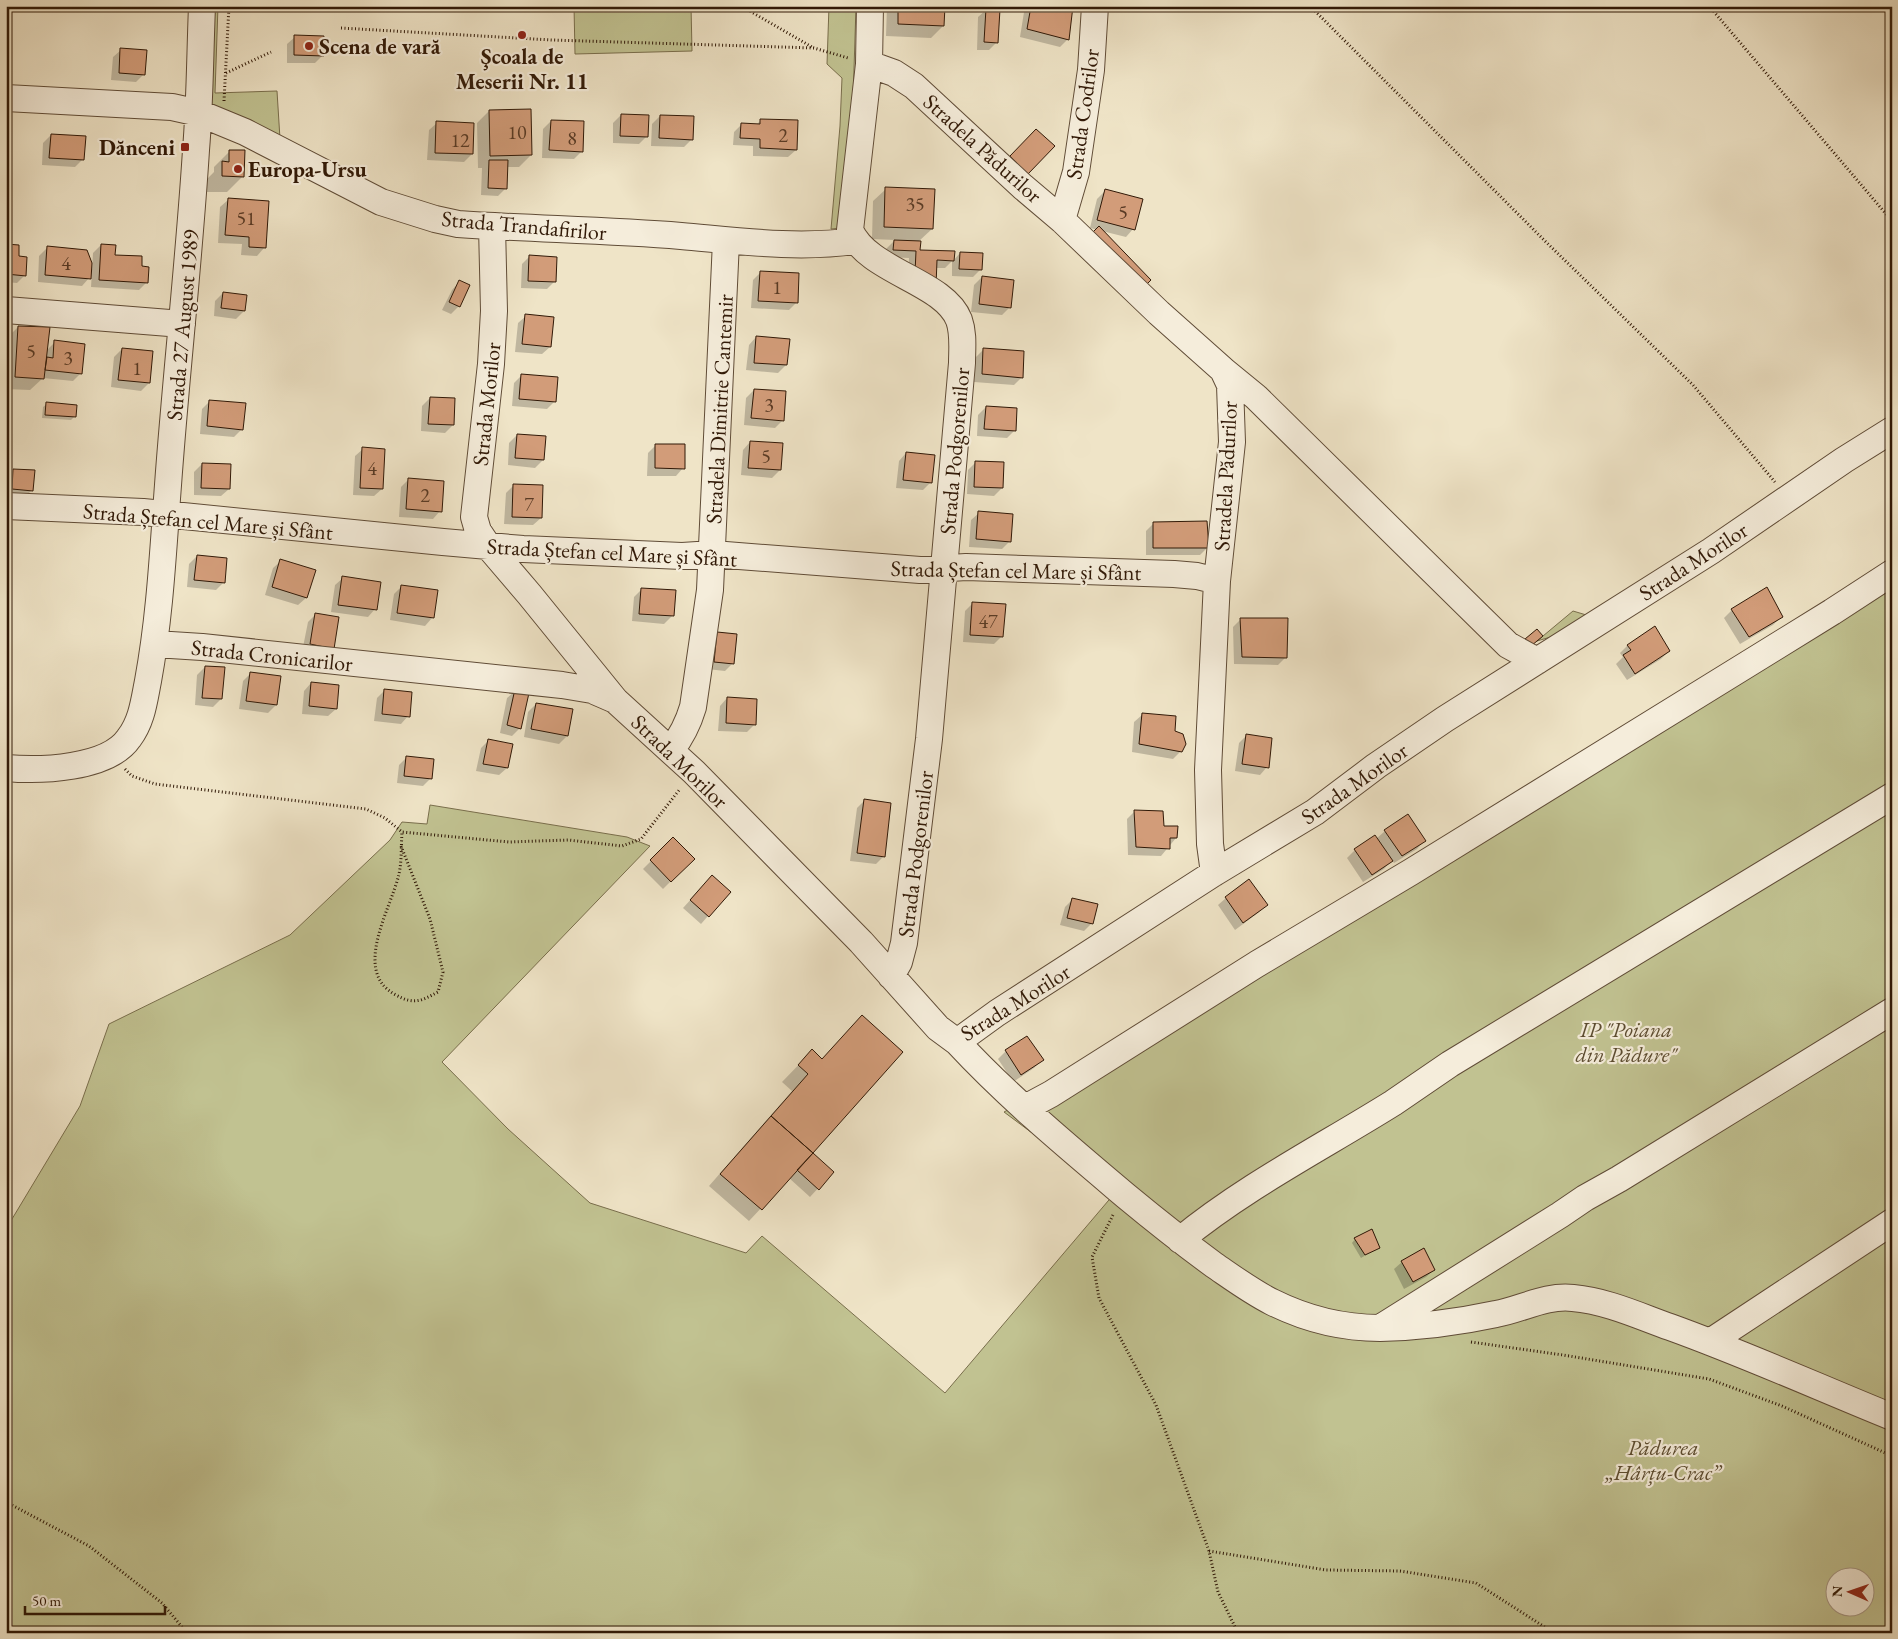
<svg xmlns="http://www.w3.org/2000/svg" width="1898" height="1639" font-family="'EB Garamond',serif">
<rect width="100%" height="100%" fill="#efe4c7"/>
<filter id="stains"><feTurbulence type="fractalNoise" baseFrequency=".004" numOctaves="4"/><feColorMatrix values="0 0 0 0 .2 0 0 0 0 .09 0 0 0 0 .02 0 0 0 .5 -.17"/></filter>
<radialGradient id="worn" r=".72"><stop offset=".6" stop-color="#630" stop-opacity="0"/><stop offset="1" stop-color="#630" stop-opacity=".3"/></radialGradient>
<path fill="#c1c291" stroke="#796e4c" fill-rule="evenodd" d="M210 6H218L215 93 277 91 280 139 212 107 207 97Z
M574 6H691L692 51 575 54Z
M829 6H856L853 101 841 228 831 229 840 126 842 78 827 64Z
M1892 562V1633H6V1229L80 1106 109 1024 290 935 390 840 402 822 427 824 430 805 627 837 650 846 442 1062 508 1129 590 1203 746 1253 762 1236 945 1393 1114 1194 1004 1112 1060 1081ZM1836 1576H1866V1606H1836Z
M1573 611 1593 617 1571 631 1537 641Z"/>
<path fill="#0003" d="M887 6H944L943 26 931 38 886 36Z
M1025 6H1072L1068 39 1060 47 1020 37Z
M986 10 997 42 989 50H977L978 17Z
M295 37 323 55 315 63H287V44Z
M121 50 144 74 136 82 111 80 113 57Z
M489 111 531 155 519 167H506V188L498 196 481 195 482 168H478L477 123Z
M621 115 647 136 639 144 613 143V123Z
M660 116 691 140 684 147 651 146 652 124Z
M761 120 796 150 788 157 753 156V146L733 145 734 132 741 125H756Z
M551 121 582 151 574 159 542 158 543 129Z
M437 123 472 154 464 162 427 160 429 130Z
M51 135 83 159 75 167 42 165 43 143Z
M230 151 243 176 227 192H206L207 179 214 172V167Z
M886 189 932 229 919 241V252L953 261 960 253 981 269 973 277 952 276V261L945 268H935L908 281 909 258 886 257V249L895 240 872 239 873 201Z
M1105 191 1133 229 1126 237 1090 228 1097 199Z
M228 200 264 248 257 256 241 255 242 244 218 243 220 207Z
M6 245 25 275 17 283 6 282Z
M101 245 114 256 140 267 147 282 139 290 91 287 93 253Z
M47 248 89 278 82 286 38 282 39 256Z
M530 256 555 281 547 289 521 288 522 264Z
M761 272 797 302 789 310 751 308 753 280Z
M982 277 1009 308 1002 315 971 312 974 285Z
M459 282V306L451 314 442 310 452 290Z
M223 293 244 311 236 319 214 316 215 301Z
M526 316 550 347 542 354 515 352 518 323Z
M18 327 46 351 55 342 81 373 73 381 43 378 30 390 6 389V339Z
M756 337 786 365 778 373 746 370 749 345Z
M122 349 149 383 141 391 111 387 114 357Z
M984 349 1022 377 1014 385 974 382 976 357Z
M522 375 555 401 547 409 512 406 514 383Z
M754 390 783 420 775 428 744 425 746 398Z
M430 398 453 425 445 433 421 431 422 406Z
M210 401 242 429 234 437 200 434 202 409Z
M47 404 75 416 71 420 42 418 43 407Z
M986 407 1014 431 1007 438 977 436 978 415Z
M517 435 543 460 535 468 508 465 509 443Z
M750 442 780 470 772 478 741 475 743 450Z
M656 445 683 468 676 476H647L648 453Z
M363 449 382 489 374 496 353 495 355 456Z
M906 453 931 482 923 490 896 488 899 461Z
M976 462 1002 488 994 496 967 494 968 470Z
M202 464 229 489 221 496 194 495V472Z
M14 470 32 490 24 498 6 496V477Z
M409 479 440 511 433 519 399 517 401 487Z
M514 485 541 518 533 525 504 524 506 493Z
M979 513 1010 541 1002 549 969 547 971 520Z
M1154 523 1208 547 1200 555H1146V531Z
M197 556 224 582 216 590 187 587 189 564Z
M281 561 306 598 298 605 265 595 273 568Z
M343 578 375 609 368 617 331 612 335 585Z
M402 586 432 618 425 626 390 620 394 594Z
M642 589 672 616 664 624 632 621 634 597Z
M973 603 1002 636 994 644 963 642 965 611Z
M1732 610 1781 617 1773 625 1740 644 1724 618Z
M316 614 333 648 302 652 308 622Z
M1241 619 1286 657 1278 665 1234 664 1233 627Z
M1655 628 1669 651 1661 659 1627 680 1616 664 1623 657 1620 653 1627 646Z
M718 633 733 663 725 671 707 669 710 641Z
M205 667 221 699 213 707 195 705 197 675Z
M251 673 276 705 268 713 239 709 243 681Z
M311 683 336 709 328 716 302 714 304 691Z
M385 690 408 716 401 724 374 721 377 698Z
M515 691 520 728 512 736 500 733 507 698Z
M727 698 755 724 747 732 718 731 720 706Z
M536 704 572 710 567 736 559 744 524 737 528 712Z
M1142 715 1181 751 1173 759 1132 752 1134 722Z
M1247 735 1267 767 1260 775 1235 771 1239 743Z
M488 741 507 768 499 775 476 771 481 748Z
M407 757 431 778 423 786 397 783 399 765Z
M865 800 884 856 876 864 850 861 857 808Z
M1135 811 1163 827 1176 838 1161 856 1128 855 1127 819Z
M1385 831 1424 841 1417 849 1394 863 1392 860 1384 869 1363 882 1347 858 1355 850 1376 839Z
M673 839 693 859 663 889 643 869Z
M704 885 708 916 701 924 683 908Z
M1226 898 1266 905 1258 913 1235 930 1218 905Z
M1073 899 1092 923 1084 931 1060 925 1065 907Z
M1027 1037 1042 1060 1034 1068 1013 1082 998 1059 1006 1051Z
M812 1051 811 1153 833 1172 810 1197 789 1178 749 1221 709 1186 792 1091 782 1082Z
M1355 1239 1379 1247 1361 1258 1352 1243Z
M1402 1262 1434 1270 1426 1277 1404 1289 1394 1269Z"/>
<path fill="#d29c79" stroke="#311907" d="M898 6H945L944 26 898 24Z
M1031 6H1073L1069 40 1027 29Z
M986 8 1000 9 998 43 984 42Z
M294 35 324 36V56L294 55Z
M120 48 147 50 145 75 119 73Z
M531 109 532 155 490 156 489 110Z
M621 114 649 115 648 137 620 136Z
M660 115 694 116 693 140 659 138Z
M760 119 798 120 797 150 760 148V139L740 138 741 123 760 124Z
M551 120 584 121 583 152 549 150Z
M436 121 474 123 473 154 435 153Z
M1036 129 1055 146 1028 174 1010 156Z
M51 134 86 136 84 160 49 158Z
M229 150H245L244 177 222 176V161L229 162Z
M489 160H508L507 189 488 188Z
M885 187 935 189 933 229 884 227Z
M1105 189 1143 199 1135 230 1097 220Z
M228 198 269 201 266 248 249 247V237L225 235Z
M1099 226 1151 280 1143 288 1091 234Z
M894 240 921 241 920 250 955 251 954 261 937 260 936 286 915 273 916 251 893 250Z
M6 244 19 245V256L27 257 26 276 6 274Z
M101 244 116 245 115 255 142 256V266L149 267 148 283 99 280Z
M47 246 87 250 92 263 91 279 45 275Z
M960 252 983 253 982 270 959 269Z
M529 255 557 257 556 282 528 281Z
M760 271 799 273 798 303 758 301Z
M982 276 1014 280 1011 308 979 304Z
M459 280 470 285 460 307 449 302Z
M223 292 247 295 245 311 221 308Z
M525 314 554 317 551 347 522 344Z
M18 326 50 327 44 379 15 377Z
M756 336 790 339 787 365 754 363Z
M54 340 85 344 82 374 45 370 47 357 53 358Z
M122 348 153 351 150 383 118 380Z
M983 348 1024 351 1023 378 982 374Z
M521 374 558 377 556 402 519 399Z
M754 389 786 391 784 421 751 418Z
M430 397 455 398 454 425 428 424Z
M209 400 246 403 243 430 207 426Z
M46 402 77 405 76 417 45 415Z
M986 406 1017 408 1016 431 984 429Z
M517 434 546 436 544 460 515 458Z
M750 441 783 443 781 470 748 468Z
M655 444H685V469L655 468Z
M362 447 385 449 383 489 360 488Z
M906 452 935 455 932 483 903 480Z
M975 461 1004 462 1003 488 974 487Z
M202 463 231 464 230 489 201 488Z
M13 469 35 470 33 491 12 489Z
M408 478 444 481 442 512 406 509Z
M513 484 543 485 542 518 512 517Z
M978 511 1013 514 1011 542 976 539Z
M1207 521 1209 548H1153V522Z
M197 555 227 558 225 583 194 580Z
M280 559 316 570 307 598 272 587Z
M342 576 381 582 377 610 338 605Z
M401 585 438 590 434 618 397 613Z
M1767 587 1783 617 1749 637 1731 609Z
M641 588 676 590 674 616 639 614Z
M972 602 1006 604 1003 637 970 635Z
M315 613 339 617 334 649 310 644Z
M1240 618H1288L1287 658 1242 657Z
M1655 626 1670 651 1635 674 1623 655 1631 650 1627 645Z
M1537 629 1543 636 1531 646 1525 639Z
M717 632 737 634 734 664 714 662Z
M205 666 225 667 222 699 202 698Z
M250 672 281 676 277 705 246 701Z
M311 682 339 685 337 709 309 706Z
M384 689 412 692 410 717 382 714Z
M515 689 529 693 521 729 507 725Z
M727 697 757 699 756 725 726 723Z
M536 703 573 709 568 736 531 729Z
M1142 713 1176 716 1175 731 1183 734 1186 744 1182 752 1139 744Z
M1246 734 1272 738 1269 768 1242 764Z
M488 739 513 744 508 768 483 764Z
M406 756 434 759 432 779 404 776Z
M864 799 891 803 885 857 857 853Z
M1134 810 1163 811 1164 826H1178L1177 838H1170V849L1136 847Z
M1408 814 1426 841 1402 856 1384 830Z
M1375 835 1393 861 1372 875 1354 849Z
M673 837 695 859 671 882 650 860Z
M712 875 731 892 709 917 690 900Z
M1249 879 1268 905 1243 923 1225 897Z
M1072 898 1098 904 1093 924 1067 918Z
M862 1015 903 1052 813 1153 771 1116 808 1074 798 1065 812 1049 822 1059Z
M1027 1036 1044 1060 1021 1075 1005 1050Z
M771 1116 813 1153 762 1210 720 1174Z
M813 1153 834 1172 819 1190 797 1170Z
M1372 1229 1380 1248 1365 1255 1354 1238Z
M1424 1248 1435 1270 1413 1282 1401 1261Z"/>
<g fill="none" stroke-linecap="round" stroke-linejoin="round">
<g stroke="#604c37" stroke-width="28">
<path id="minor" d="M870 6 869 64 850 230C868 272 944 281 959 320 964 334 962 349 962 363L929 739 904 943 899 962 891 976
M869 64 894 73 914 86 1023 187 1062 220 1159 313 1223 370 1230 385 1232 442 1217 581 1208 770 1210 844 1214 873
M6 98 172 107 199 113 245 132 381 202 435 219 458 224C532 229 607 230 681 236 739 241 797 249 855 241
M1062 220 1076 172 1091 70 1095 6
M492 226 494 311 491 364 474 517 478 531 488 546 529 594 615 700 694 772 861 942 938 1028 957 1042 997 1013 1214 873 1315 812 1376 766 1445 719 1711 551 1844 460 1892 430
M6 310 182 324
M1223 370 1256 397 1508 645 1537 661
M6 506 143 512 443 542 523 549 682 556 713 554 920 570 966 567 1174 574 1197 576 1217 581
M155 644 202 647 562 685 592 690 615 700
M671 750C682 736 688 724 693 707L710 590 726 241
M6 768C40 771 108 769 129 738 142 721 144 701 148 681 160 616 163 551 168 485 176 374 189 262 196 150 200 102 200 54 202 6
M957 1042C1009 1098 1068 1147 1126 1196 1155 1220 1184 1243 1214 1265 1233 1278 1252 1292 1272 1302 1306 1319 1343 1328 1380 1328 1418 1327 1459 1322 1496 1314 1523 1309 1545 1295 1573 1298 1607 1301 1639 1316 1670 1327 1745 1354 1818 1387 1892 1417
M1025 1108 1051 1094 1257 964 1411 872 1832 612 1892 573
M1180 1240C1246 1186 1321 1148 1393 1103 1412 1090 1431 1077 1450 1064L1892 796
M1383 1326 1560 1215 1585 1198 1619 1179 1892 1011
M1710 1342 1892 1222"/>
</g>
<path stroke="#311907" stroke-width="3" stroke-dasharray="1 2.5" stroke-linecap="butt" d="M741 6 812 47
M1310 6 1546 242 1693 385 1775 482
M1709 6 1892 221
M341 28 552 40 814 48 848 58
M226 73 271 52
M224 101 229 6
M125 769 132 776 155 784 366 809 385 818 402 832 509 842 568 840 622 846 641 839 680 789
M401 846 430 919 443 972 438 992C421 1001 414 1005 396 995 351 972 391 909 399 874 402 860 401 845 402 832
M1113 1215 1092 1257 1099 1298 1156 1405 1209 1551 1218 1592 1238 1633
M1471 1342 1563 1355 1709 1379 1782 1406 1892 1456
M6 1502 89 1546 162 1603 187 1633
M1209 1551 1326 1570 1400 1571 1476 1583 1554 1633"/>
<use href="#minor" stroke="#f5eddb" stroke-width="26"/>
</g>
<g fill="#8f2418" stroke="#f5eddb" stroke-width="2">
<circle cx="522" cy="35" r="5"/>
<circle cx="309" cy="46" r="5"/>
<rect x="180" y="142" width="10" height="10" rx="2.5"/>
<circle cx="238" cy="169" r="5"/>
</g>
<g text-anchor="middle" stroke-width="4.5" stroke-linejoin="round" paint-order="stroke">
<g font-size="20" fill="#593a24">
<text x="517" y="139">10</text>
<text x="783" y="142">2</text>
<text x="572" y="145">8</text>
<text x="460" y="147">12</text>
<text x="915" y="211">35</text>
<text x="1123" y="219">5</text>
<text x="246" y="225">51</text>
<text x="66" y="270">4</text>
<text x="777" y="294">1</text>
<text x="31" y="358">5</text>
<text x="68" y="365">3</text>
<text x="137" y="375">1</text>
<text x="769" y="412">3</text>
<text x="766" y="463">5</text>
<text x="372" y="475">4</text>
<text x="425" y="502">2</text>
<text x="529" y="511">7</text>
<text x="988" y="628">47</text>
</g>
<g font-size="22" font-weight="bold" fill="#311907" stroke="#f5eddb" text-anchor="start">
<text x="319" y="54">Scena de vară</text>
<text x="522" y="64" text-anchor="middle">Şcoala de<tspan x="522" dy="25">Meserii Nr. 11</tspan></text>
<text x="175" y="155" text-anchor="end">Dănceni</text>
<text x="248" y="177">Europa-Ursu</text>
</g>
<g font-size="22" fill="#311907" stroke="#f5eddb">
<text transform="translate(1082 114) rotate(-82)" y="8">Strada Codrilor</text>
<text transform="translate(983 148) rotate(42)" y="8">Stradela Pădurilor</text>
<text transform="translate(524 225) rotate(5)" y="8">Strada Trandafirilor</text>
<text transform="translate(182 325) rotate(-85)" y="8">Strada 27 August 1989</text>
<text transform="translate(486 404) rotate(-84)" y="8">Strada Morilor</text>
<text transform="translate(719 409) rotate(-87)" y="8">Stradela Dimitrie Cantemir</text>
<text transform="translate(954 451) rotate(-85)" y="8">Strada Podgorenilor</text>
<text transform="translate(1225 476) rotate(-87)" y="8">Stradela Pădurilor</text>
<text transform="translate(208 521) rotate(5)" y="8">Strada Ștefan cel Mare și Sfânt</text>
<text transform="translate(612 552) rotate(3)" y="8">Strada Ștefan cel Mare și Sfânt</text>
<text transform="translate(1693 561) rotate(-33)" y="8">Strada Morilor</text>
<text transform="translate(1016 570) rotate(1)" y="8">Strada Ștefan cel Mare și Sfânt</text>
<text transform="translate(272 655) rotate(6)" y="8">Strada Cronicarilor</text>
<text transform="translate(680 761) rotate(44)" y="8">Strada Morilor</text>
<text transform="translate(1354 783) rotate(-35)" y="8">Strada Morilor</text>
<text transform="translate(915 854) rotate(-83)" y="8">Strada Podgorenilor</text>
<text transform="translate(1015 1002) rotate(-32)" y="8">Strada Morilor</text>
</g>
<g font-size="22" font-style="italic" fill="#5c4c30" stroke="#f5eddb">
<text x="1626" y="1037">IP "Poiana<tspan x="1626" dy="25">din Pădure"</tspan></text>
<text x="1663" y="1455">Pădurea<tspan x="1663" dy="25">„Hârțu-Crac”</tspan></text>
</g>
</g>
<rect width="1898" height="1639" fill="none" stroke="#efe4c7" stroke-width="25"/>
<rect x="8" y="8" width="1883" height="1624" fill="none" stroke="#311907" stroke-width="2.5"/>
<rect x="12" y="12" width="1873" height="1614" fill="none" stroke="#311907"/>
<g transform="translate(1850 1592) rotate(272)"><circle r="24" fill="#f5eddb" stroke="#a79886"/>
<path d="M0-4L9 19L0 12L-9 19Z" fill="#8f2418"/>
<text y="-8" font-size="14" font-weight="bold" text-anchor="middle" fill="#311907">N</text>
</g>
<path d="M25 1606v8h140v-8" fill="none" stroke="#311907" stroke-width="2.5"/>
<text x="32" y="1606" font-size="15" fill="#311907" stroke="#f5eddb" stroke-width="4" paint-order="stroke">50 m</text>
<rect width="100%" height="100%" filter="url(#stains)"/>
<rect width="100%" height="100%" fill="url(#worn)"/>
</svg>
